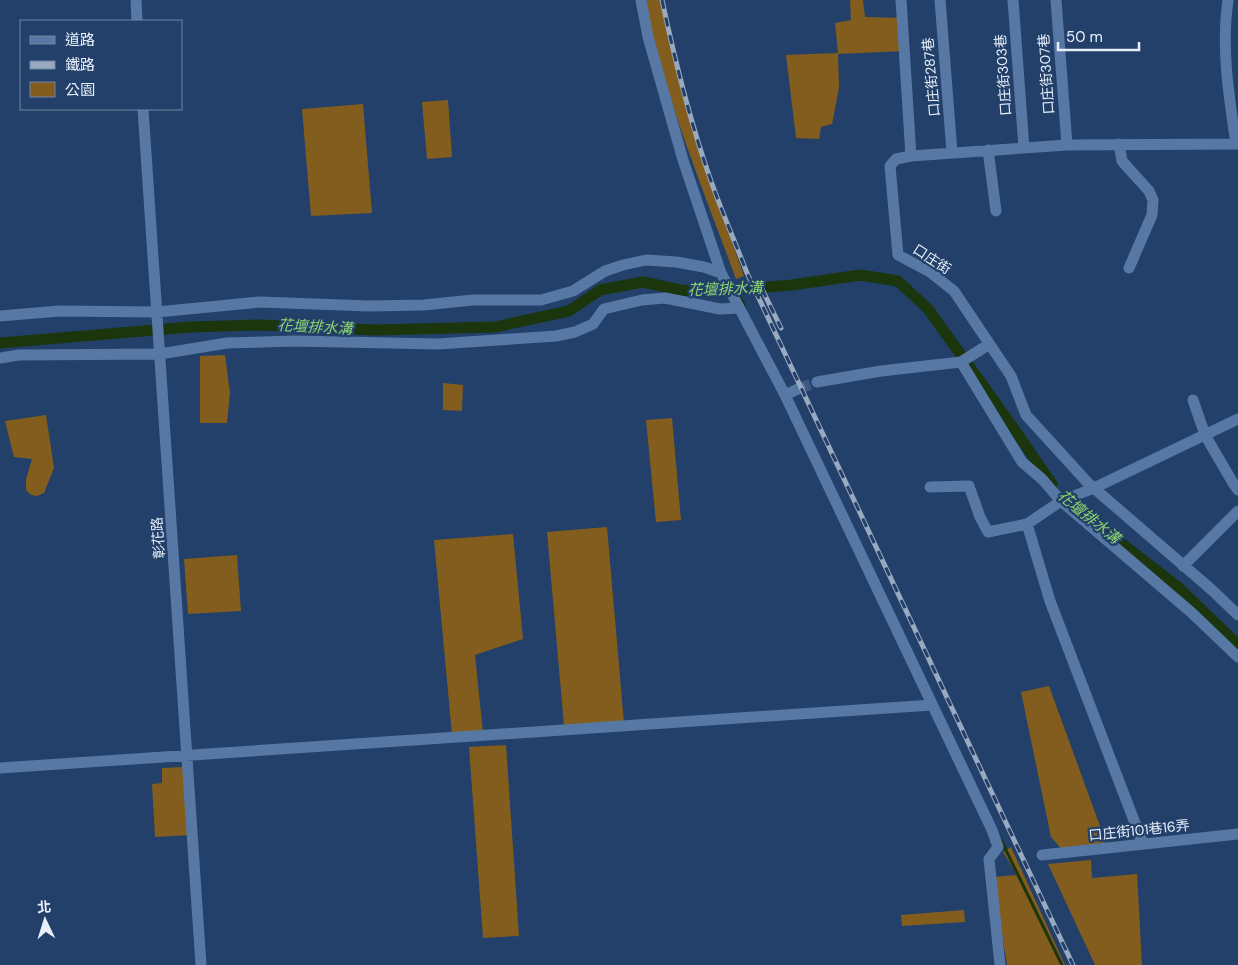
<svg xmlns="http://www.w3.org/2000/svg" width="1238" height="965" font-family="'DM Sans','Noto Sans TC',sans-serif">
<rect width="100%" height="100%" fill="#224069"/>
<path fill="#825d1e" d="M645 0H660C679 95 712 185 744 276L736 279C703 189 663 93 645 0Z
M850 0H863L865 17 903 18 905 51 838 54 839 88 832 124 821 127 819 139 796 138 786 55 838 53 835 23 851 20Z
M448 100 452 157 427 159 422 102Z
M363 104 372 213 311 216 302 109Z
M225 355 230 393 227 423H200V356Z
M443 383 463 385 462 411 443 410Z
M46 415 54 468 44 493 37 496 31 495 26 490V479L32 459 14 457 5 421Z
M672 418 681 520 656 522 646 420Z
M607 527 624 723 564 726 547 532Z
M513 534 523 639 475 655 483 733 452 735 434 540Z
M237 555 241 611 188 614 184 559Z
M1049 686 1108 848 1066 854 1051 837 1021 692Z
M506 745 519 936 483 938 469 747Z
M183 767 191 835 155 837 152 784 162 783V768Z
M1011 847 1065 965H1007L993 877 1017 875 1003 852Z
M1091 860 1092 878 1137 874 1142 965H1095L1048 864Z
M964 910 965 922 902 926 901 915Z"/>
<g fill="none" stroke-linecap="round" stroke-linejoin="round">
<path stroke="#1b360c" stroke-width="3" d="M737 290 744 305
M1001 840 1062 965"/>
<path stroke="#1b360c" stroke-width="11" d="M0 343 191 327 260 325 376 330 495 327 569 311 600 290 643 282 680 290 708 292 792 285 860 275 898 281 928 309 1012 426 1052 484
M1089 518 1178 587 1238 645"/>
<path stroke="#405a7f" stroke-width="11" stroke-dasharray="11 5.5" stroke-linecap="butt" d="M800 388 817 382"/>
<path stroke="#5778a5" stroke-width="11" d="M136 0 137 21
M641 0 648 37 683 160 721 273 785 395 992 830 998 847 989 859 1000 965
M901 0 911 156
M940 0 952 152
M1013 0 1024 148
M1056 0 1067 145
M1228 0C1221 48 1229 97 1236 144
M143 109 201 965
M1119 144 1122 161 1149 191 1153 200 1152 215 1129 268
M1238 144 1067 145 911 156 896 159 890 166 898 255 930 272 954 291 1011 376 1026 415 1088 483 1212 590 1238 615
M988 150 996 211
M0 316 59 311 157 312 260 302 369 306 424 305 473 300H541L573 291 605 271 623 265 646 260 676 262 704 267 721 273
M0 358 19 355 160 354 227 343 295 341 438 344 556 336 575 332 593 324 604 309 642 300 665 298 720 309 739 308
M961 362 1022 462 1042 479 1061 501 1192 613 1238 657
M817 382 881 371 961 362 988 345
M785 395 800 388
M1193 400 1205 435 1233 483 1238 490
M930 487 969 486 980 517 988 532 1027 524 1061 501 1094 488 1238 419
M1027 524 1050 601 1143 844
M1183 566 1238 511
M0 768 932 705
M1042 855 1238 834"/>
<g stroke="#98a9c0" stroke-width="5">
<path id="rail" d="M662 0C675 61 690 122 711 181 722 212 735 242 747 273L1073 965
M762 289 781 328"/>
</g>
<use href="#rail" stroke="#224069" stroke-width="3" stroke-dasharray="9" stroke-linecap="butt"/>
</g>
<g text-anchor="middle" stroke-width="4.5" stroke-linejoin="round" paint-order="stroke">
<g font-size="14" fill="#e8effa" stroke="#224069">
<text transform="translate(1046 74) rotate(-94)" y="5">口庄街307巷</text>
<text transform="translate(1003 75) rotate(-94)" y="5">口庄街303巷</text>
<text transform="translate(931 77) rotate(-95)" y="5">口庄街287巷</text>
<text transform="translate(932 259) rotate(33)" y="5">口庄街</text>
<text transform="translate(158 538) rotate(-94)" y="5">彰花路</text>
<text transform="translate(1139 830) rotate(-6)" y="5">口庄街101巷16弄</text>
</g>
<g font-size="15" font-style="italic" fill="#8dd56c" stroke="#224069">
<text transform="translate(725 289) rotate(-2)" y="5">花壇排水溝</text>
<text transform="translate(315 327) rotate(3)" y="5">花壇排水溝</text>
<text transform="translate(1089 517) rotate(39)" y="5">花壇排水溝</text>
</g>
</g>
<rect x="20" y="20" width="162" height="90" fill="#224069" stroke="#7186a3"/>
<rect x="30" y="36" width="25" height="8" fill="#5778a5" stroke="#7186a3"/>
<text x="65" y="45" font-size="15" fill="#e8effa">道路</text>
<rect x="30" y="61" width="25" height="8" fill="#98a9c0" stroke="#7186a3"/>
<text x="65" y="70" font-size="15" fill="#e8effa">鐵路</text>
<rect x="30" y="82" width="25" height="15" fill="#825d1e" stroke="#7186a3"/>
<text x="65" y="95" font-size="15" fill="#e8effa">公園</text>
<g transform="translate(45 920) rotate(356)" stroke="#224069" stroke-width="4" paint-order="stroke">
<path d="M0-4L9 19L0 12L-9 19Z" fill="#e8effa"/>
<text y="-8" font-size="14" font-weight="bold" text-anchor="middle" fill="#e8effa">北</text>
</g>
<path d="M1058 42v8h81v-8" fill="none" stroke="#e8effa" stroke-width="2.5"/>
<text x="1066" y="42" font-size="15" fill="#e8effa" stroke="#224069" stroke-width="4" paint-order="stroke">50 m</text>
</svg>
